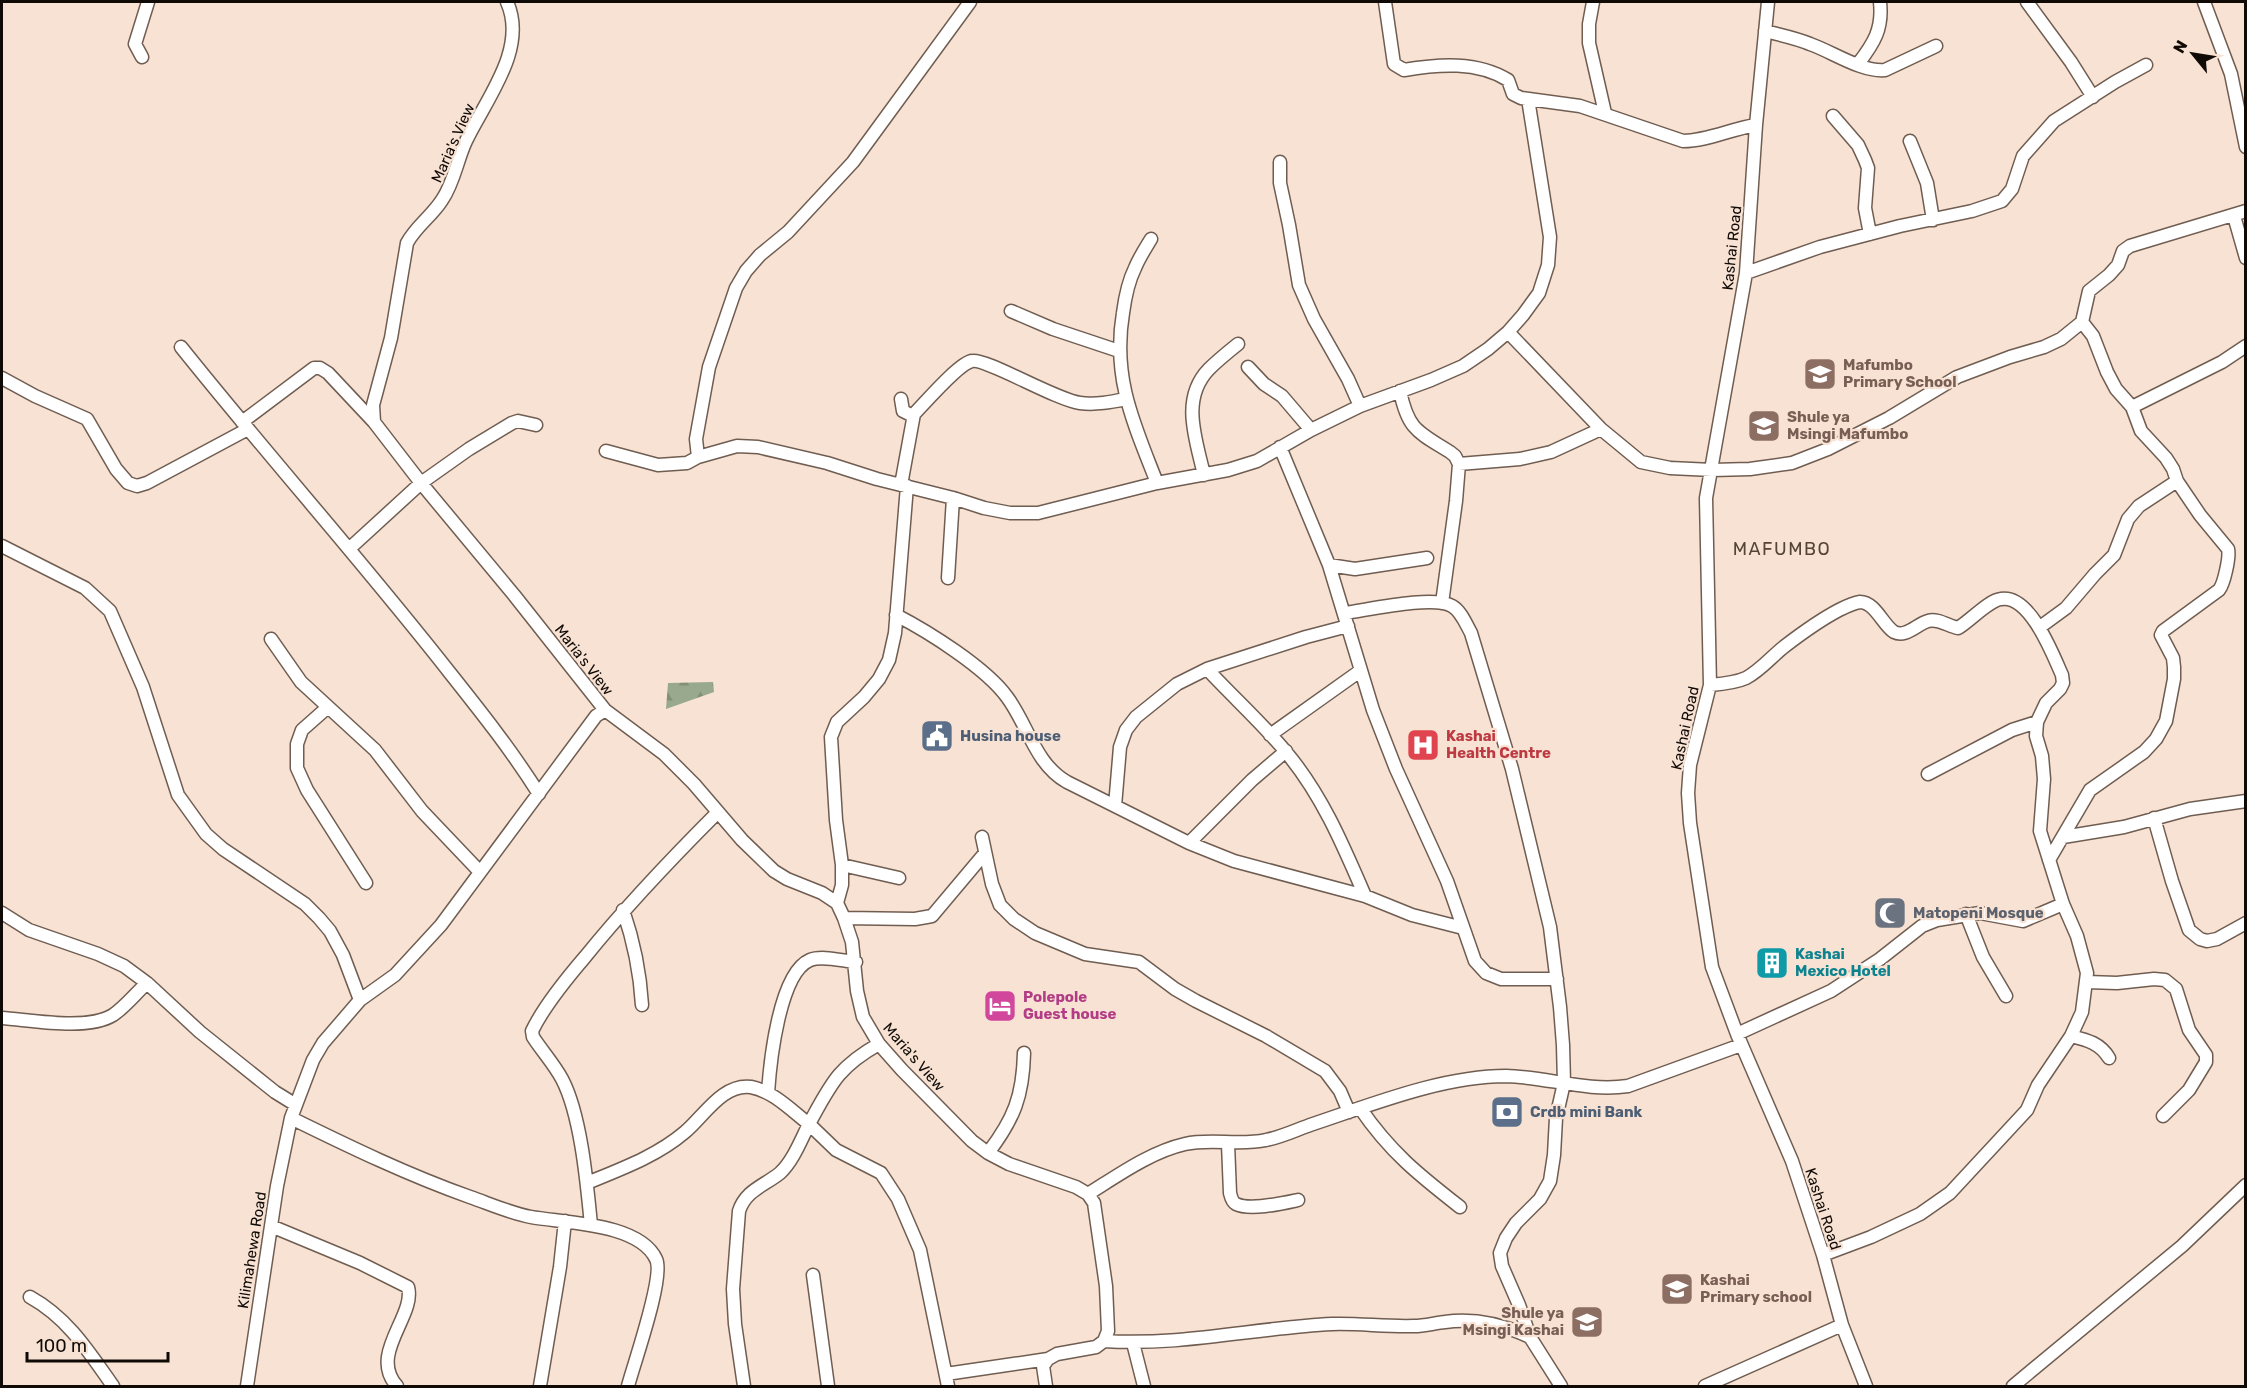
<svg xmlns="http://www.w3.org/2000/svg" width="2247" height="1388" font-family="Rubik,sans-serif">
<defs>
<pattern id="forest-firs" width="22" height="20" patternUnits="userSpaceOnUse" patternTransform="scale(1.5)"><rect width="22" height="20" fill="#98a98e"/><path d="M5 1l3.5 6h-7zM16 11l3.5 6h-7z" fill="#829079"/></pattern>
</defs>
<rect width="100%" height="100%" fill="#f7e2d3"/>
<path fill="url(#forest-firs)" d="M713 682 714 692 666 709 668 683Z"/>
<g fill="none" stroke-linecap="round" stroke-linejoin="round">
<g stroke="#705d51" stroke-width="15">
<path id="minor" d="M507 2C528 49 486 99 466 141 457 160 454 183 442 200 432 216 416 226 407 243L391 338 373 405 374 422 421 483 514 595 605 710 664 754 694 784 742 840 774 871 787 879 822 893 837 903 844 918 852 942 857 991 863 1017 879 1044 902 1070 972 1141 988 1153 1009 1164 1076 1187 1088 1194 1094 1203 1106 1286 1108 1331 1104 1341 1096 1347 1057 1354 1048 1359 1043 1366 1046 1386
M1385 2 1394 64 1404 70C1439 64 1477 61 1508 80L1513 94 1521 98 1580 106 1683 141C1707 141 1731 129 1756 125
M1593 2 1589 24V43L1605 113
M1768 2 1756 125 1746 273 1706 498 1710 685 1690 765 1688 793 1690 823 1712 967 1737 1034 1792 1161 1823 1255 1842 1325 1866 1386
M2027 2 2071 62 2093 97
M2204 2 2231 74 2246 147
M1765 31C1780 35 1796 38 1810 44 1833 52 1861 72 1885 70L1936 46
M142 57 135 44 148 2
M1858 64C1874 43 1883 29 1880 2
M1833 116 1858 145 1865 160 1868 168 1865 208 1870 234
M1910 141 1927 183 1933 220
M1280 162V183L1289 225 1299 285 1314 319 1348 379 1360 406
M2234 216 2246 258
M1151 239C1145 249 1139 258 1135 268 1128 282 1125 298 1123 313 1112 378 1134 424 1157 483
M1746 273 1820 247 1900 226 1972 211 2002 201 2012 189 2023 156 2054 121 2115 82 2146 65
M1011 311 1053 329 1119 351
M1508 332 1601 429 1641 462 1670 468 1712 470 1750 469 1792 463 1828 449 1889 418 1957 377 2010 357 2044 347 2061 339 2082 322 2089 291 2109 275 2118 265 2123 251 2130 246 2246 211
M181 347C269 457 363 562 450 673 481 712 512 751 539 794
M1248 367 1264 384 1282 396 1311 430
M2 378 35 396 87 419 116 469 128 483 137 486 147 483 248 429
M1400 391C1408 430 1418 432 1450 452L1455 456 1459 464 1456 501 1442 603
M901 399 903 411 911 415 914 414C925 403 959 363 972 361 986 358 1056 400 1080 403 1096 405 1111 402 1126 399
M2132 407 2222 362 2246 346
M242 422 314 368H320L328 373 374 422
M1280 447 1329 565 1373 710 1396 769 1447 881 1475 961 1486 973 1501 979H1557
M606 451 658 465 687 463 698 457 737 446 758 447 827 463 877 479 953 498 984 508 1010 513H1038L1157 483 1228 470 1257 461 1311 430 1360 406 1431 380 1463 366 1488 349 1508 332 1523 315 1539 293 1548 265 1550 237 1528 99
M698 457 696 439 709 367 736 288 746 271 760 255 788 232 853 162 970 2
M1459 464 1520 459 1551 452 1601 429
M1204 475C1196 439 1180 399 1209 369 1218 360 1228 352 1238 344
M901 485 914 414
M2 546 85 588 110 611 143 687 178 795 206 834 223 849 305 904 319 918 330 931 343 955 360 1000
M350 548 421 483 469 449 512 423 518 421 536 425
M1329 565 1355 569 1427 558
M948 578 953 498
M1345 613C1368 610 1433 595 1452 606 1461 611 1466 624 1471 633L1512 769 1550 927 1560 1007 1563 1045 1564 1083 1556 1118 1554 1155 1550 1181 1540 1199 1516 1223 1506 1238 1500 1253 1502 1266 1519 1305 1530 1337 1561 1386
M896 615C929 632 986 668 1007 697 1028 725 1035 764 1067 782L1189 843 1234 861 1365 896 1412 915 1463 928
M2040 627 2066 608 2095 574 2114 555 2128 519 2139 506 2177 481
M271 639 301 682 375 750 422 811 480 872
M1207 669C1233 697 1262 723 1286 752 1322 795 1343 845 1365 896
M1710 685C1722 684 1735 683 1746 678 1761 670 1772 656 1785 646 1802 633 1820 620 1839 610 1845 607 1853 603 1860 602 1875 602 1883 625 1894 632 1906 638 1917 624 1928 621 1938 618 1948 626 1958 628 1970 621 1989 600 2001 599 2030 594 2053 655 2062 675L2063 683 2060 689 2046 703 2037 722 2036 736 2042 756 2044 779 2040 831 2063 904 2077 936 2087 973 2082 1012 2071 1036 2038 1085 2027 1110 1950 1193 1920 1214 1871 1237 1823 1255
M328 707 302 730 297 744V768L307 790 366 883
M1270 735 1360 671
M1928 774 2012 730 2037 722
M1115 806 1120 747 1126 730 1136 717 1177 684 1207 669 1306 637 1348 626
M2154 818 2172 881 2189 930 2200 939 2207 941 2217 939 2246 923
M982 837 992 884 1000 905 1014 919 1035 933 1085 954 1139 962 1175 989 1196 1001 1266 1036 1325 1071 1340 1091 1349 1112
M2063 837 2124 827 2190 809 2246 801
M1189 843 1252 780 1286 751
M2049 860 2090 790 2144 752 2156 739 2166 721 2174 679V667L2173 658 2161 635 2163 631 2219 590C2224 584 2230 557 2228 549L2200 515 2177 481 2173 469 2166 458 2141 431 2132 407 2116 389 2107 372 2093 336 2082 322
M842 865 899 878
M837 903 842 885V865L836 820 831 737 837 722 864 697 879 679 889 660 895 633 907 486
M623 910C634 942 640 971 642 1005
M2 913 29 930 98 954 124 966 147 983 200 1032 275 1092 296 1105
M1966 914 1983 957 2006 996
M844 918 915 919 932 916 985 853
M2087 982 2117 983 2154 979 2165 980 2176 989 2189 1030 2206 1055V1062L2189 1090 2163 1116
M2 1018C31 1020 87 1031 113 1015 125 1007 136 993 147 983
M1737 1034 1831 991 1880 959 1922 926 1937 920 1980 913 2023 921 2063 904
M2071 1036C2087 1040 2100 1043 2109 1058
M879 1044C838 1067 831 1084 809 1124L836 1150 881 1173 898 1199 920 1250 948 1386
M768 1093C770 1063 779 973 810 960 822 955 843 961 856 962
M1360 1108C1390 1152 1419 1175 1460 1207
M291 1118C350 1147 408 1175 470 1197 490 1204 510 1213 531 1217 565 1223 639 1223 656 1259 665 1276 634 1363 628 1386
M1228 1144 1230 1193C1231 1197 1232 1202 1236 1204 1250 1211 1284 1203 1298 1200
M988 1153C1014 1119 1023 1096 1024 1053
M587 1183C621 1169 657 1156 685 1132 704 1116 723 1083 751 1087 773 1091 792 1111 809 1124 801 1140 793 1161 780 1173 764 1186 746 1190 739 1211L733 1289 735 1324 744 1386
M1088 1194C1117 1176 1150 1152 1185 1144 1211 1138 1239 1146 1266 1140 1282 1137 1298 1129 1313 1124 1373 1104 1443 1076 1506 1076 1547 1077 1587 1092 1628 1086L1741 1045
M591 1225C587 1184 581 1115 562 1079 554 1064 542 1051 533 1037L532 1031C544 1006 567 978 585 957 627 905 671 859 718 812
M271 1226 360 1263 408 1287C416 1316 368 1354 397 1386
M813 1275 828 1386
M30 1297C68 1318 89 1352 113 1386
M1104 1341C1183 1346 1254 1328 1332 1324 1359 1323 1386 1327 1414 1326 1424 1326 1435 1323 1445 1322 1474 1318 1504 1325 1530 1337
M1133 1343 1144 1386
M946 1374 1048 1359
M247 1386 277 1186 291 1118 313 1060 323 1043 360 1000 395 975 441 925 596 716 605 710
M540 1386 560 1267 565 1221
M1705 1386 1842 1325
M2013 1386 2182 1246 2246 1185"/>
</g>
<use href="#minor" stroke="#fff" stroke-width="12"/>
</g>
<defs>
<g id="school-square" transform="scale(1.725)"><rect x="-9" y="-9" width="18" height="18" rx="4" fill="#8d6e63" stroke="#f7e2d3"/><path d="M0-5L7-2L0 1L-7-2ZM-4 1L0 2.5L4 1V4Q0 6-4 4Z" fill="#fff"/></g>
<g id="civic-square" transform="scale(1.725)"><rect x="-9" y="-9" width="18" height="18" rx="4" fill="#5c6f8a" stroke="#f7e2d3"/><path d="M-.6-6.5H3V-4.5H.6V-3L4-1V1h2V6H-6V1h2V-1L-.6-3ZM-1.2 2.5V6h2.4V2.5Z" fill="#fff"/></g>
<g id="hospital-square" transform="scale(1.725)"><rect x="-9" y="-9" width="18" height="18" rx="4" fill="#e0444e" stroke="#f7e2d3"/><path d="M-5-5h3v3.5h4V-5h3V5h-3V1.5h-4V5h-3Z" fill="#fff"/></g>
<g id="mosque-square" transform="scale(1.725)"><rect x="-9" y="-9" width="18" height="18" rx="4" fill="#6b7280" stroke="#f7e2d3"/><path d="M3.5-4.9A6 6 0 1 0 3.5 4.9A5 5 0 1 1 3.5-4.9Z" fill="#fff"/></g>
<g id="building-square" transform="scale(1.725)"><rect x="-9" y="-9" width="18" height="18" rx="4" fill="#0f9aa8" stroke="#f7e2d3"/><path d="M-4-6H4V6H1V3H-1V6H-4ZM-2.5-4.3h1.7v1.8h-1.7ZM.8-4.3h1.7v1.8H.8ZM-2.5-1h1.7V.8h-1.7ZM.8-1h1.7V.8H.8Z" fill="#fff"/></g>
<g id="hotel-square" transform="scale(1.725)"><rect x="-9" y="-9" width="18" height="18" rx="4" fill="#d1479c" stroke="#f7e2d3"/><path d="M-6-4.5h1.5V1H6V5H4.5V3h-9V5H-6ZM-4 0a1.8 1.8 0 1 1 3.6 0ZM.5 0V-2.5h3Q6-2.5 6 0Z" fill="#fff"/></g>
<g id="bank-square" transform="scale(1.725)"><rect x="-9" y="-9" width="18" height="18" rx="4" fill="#5c6f8a" stroke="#f7e2d3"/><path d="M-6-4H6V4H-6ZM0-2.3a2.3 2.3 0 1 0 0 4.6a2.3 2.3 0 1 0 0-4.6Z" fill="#fff"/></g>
</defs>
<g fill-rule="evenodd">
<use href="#school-square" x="1820" y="374"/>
<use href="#school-square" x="1764" y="426"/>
<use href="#civic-square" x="937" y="736"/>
<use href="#hospital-square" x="1423" y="745"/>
<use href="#mosque-square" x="1890" y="913"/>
<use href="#building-square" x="1772" y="963"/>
<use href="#hotel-square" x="1000" y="1006"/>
<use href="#bank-square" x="1507" y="1112"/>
<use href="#school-square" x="1677" y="1289"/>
<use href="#school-square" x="1587" y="1322"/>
</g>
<g text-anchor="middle" stroke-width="4.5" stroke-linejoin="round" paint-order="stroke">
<g font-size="15" fill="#100a06" stroke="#f7e2d3">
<text transform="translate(453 143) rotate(-66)" y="5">Maria's View</text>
<text transform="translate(1732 248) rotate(-84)" y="5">Kashai Road</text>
<text transform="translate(584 660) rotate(52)" y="5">Maria's View</text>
<text transform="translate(1685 728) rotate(-78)" y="5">Kashai Road</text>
<text transform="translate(914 1057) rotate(49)" y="5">Maria's View</text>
<text transform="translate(1823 1209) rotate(72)" y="5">Kashai Road</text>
<text transform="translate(252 1250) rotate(-81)" y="5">Kilimahewa Road</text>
</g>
<g font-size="15" font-weight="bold" fill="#785e54" stroke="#f7e2d3" text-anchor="start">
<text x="1843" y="370">Mafumbo<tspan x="1843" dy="17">Primary School</tspan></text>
<text x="1787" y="422">Shule ya<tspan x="1787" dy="17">Msingi Mafumbo</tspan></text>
<text x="1700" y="1285">Kashai<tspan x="1700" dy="17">Primary school</tspan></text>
<text x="1564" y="1318" text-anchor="end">Shule ya<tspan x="1564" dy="17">Msingi Kashai</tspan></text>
</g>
<g font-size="15" font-weight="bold" fill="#4e5e75" stroke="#f7e2d3" text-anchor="start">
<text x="960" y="741">Husina house</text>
<text x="1530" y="1117">Crdb mini Bank</text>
</g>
<g font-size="15" font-weight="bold" fill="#be3a42" stroke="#f7e2d3" text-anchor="start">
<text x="1446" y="741">Kashai<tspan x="1446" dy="17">Health Centre</tspan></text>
</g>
<g font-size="15" font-weight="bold" fill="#5b616d" stroke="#f7e2d3" text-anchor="start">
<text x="1913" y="918">Matopeni Mosque</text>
</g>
<g font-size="15" font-weight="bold" fill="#0d838f" stroke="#f7e2d3" text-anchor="start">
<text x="1795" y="959">Kashai<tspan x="1795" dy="17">Mexico Hotel</tspan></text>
</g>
<g font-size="15" font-weight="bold" fill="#b23c85" stroke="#f7e2d3" text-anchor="start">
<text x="1023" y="1002">Polepole<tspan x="1023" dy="17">Guest house</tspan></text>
</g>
<g font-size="18" letter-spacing="1.5" fill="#564438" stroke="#f7e2d3">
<text x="1782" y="555">MAFUMBO</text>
</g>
</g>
<rect width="2247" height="1388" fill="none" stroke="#100a06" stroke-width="6"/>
<g transform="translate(2193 54) rotate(300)" stroke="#f7e2d3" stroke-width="4.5" paint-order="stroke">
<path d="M0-4.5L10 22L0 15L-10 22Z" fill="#100a06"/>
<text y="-9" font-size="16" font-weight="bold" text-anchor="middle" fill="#100a06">N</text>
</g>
<path d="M27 1352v9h141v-9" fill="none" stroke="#100a06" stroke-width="3"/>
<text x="36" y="1352" font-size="18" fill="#100a06" stroke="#f7e2d3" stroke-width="4.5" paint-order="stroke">100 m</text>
</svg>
